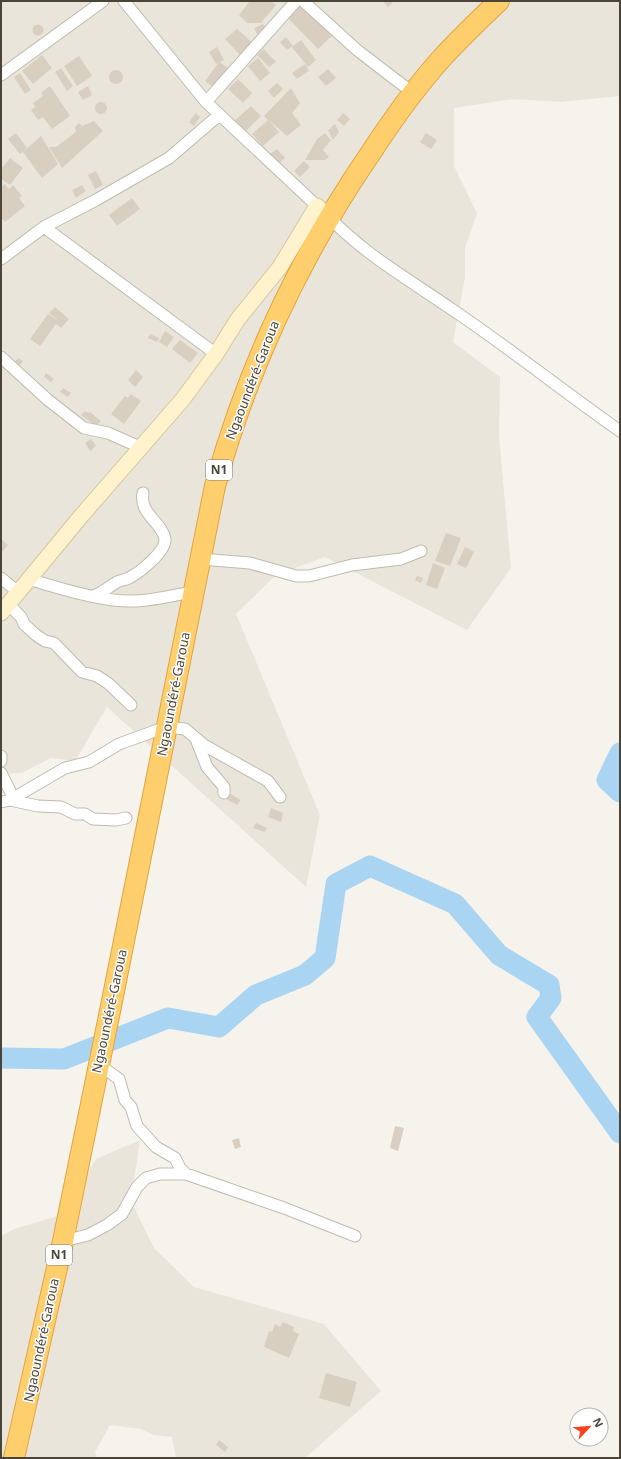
<svg xmlns="http://www.w3.org/2000/svg" width="621" height="1459" font-family="'Noto Sans',sans-serif">
<rect width="100%" height="100%" fill="#f6f3ec"/>
<path fill="#eae5da" d="M1 1H620V96L561 102 513 99 454 108V166L477 213 465 248V277L453 342 500 377 499 436 511 568 467 630 325 557 276 575 236 614 320 815 306 887 107 707 75 761 51 758 22 773 1 774Z
M140 1140 131 1201 154 1248 194 1287 324 1324 381 1391 305 1458H176L172 1437 153 1435 141 1429 110 1425 95 1452 97 1458H1V1236L14 1229 64 1214 96 1159Z"/>
<g fill="none" stroke-linecap="round" stroke-linejoin="round">
<path stroke="#a9d4f2" stroke-width="21" d="M620 753 607 780 620 792
M1 1058 64 1059 168 1018 219 1027 256 995 305 975 325 958 336 884 370 866 455 904 499 955 549 985 551 998 537 1017 620 1133"/>
</g>
<path fill="#d8cfc1" d="M250 1H271L276 5 261 23H247L239 15Z
M383 1H394L388 7Z
M300 4 332 36 318 49 287 17Z
M263 24 266 29 257 34 254 28Z
M32.5 30a5.5 5.5 0 1 1 11 0a5.5 5.5 0 1 1-11 0Z
M237 29 253 43 241 56 225 39Z
M286 37 293 46 287 50 280 42Z
M301 40 316 60 308 67 292 47Z
M217 47 224 60 220 62 229 69 214 88 205 81 219 62 216 64 209 52Z
M264 49 276 62 269 67 257 55Z
M42 55 52 68 33 84 22 71Z
M79 56 92 76 77 86 64 66Z
M258 58 270 73 260 81 248 66Z
M305 64 309 71 297 79 292 73Z
M61 68 73 86 67 91 55 72Z
M328 69 336 78 326 86 318 77Z
M109 77a7 7 0 1 1 14 0a7 7 0 1 1-14 0Z
M20 73 31 90 25 94 14 77Z
M238 79 252 93 243 103 228 89Z
M277 83 283 89 274 98 268 91Z
M50 86 70 116 52 129 43 117 38 120 31 110 35 107 33 103 43 96 41 93Z
M88 86 92 95 83 100 78 92Z
M291 88 300 103 292 113 301 125 287 136 269 120 279 132 263 146 252 134 268 120 264 116Z
M95 108a6 6 0 1 1 12 0a6 6 0 1 1-12 0Z
M251 106 261 116 245 132 234 121Z
M196 113 200 117 194 126 189 122Z
M343 113 350 119 344 126 337 120Z
M94 121 103 131 62 168 49 147H56L76 132 75 127 79 123 82 126Z
M335 124 339 132 333 140 328 130Z
M16 133 27 148 20 154 8 139Z
M325 133 331 140 323 150 329 157 325 160H305L317 139Z
M426 133 437 140 431 149 420 142Z
M41 136 58 164 42 178 23 152Z
M277 149 285 158 278 164 270 154Z
M10 158 23 168 10 185 1 179V169Z
M304 161 310 167 300 177 294 171Z
M96 171 103 185 95 189 88 175Z
M5 184 9 189 13 185 22 196 19 198 25 206 5 222 1 217V187Z
M82 185 86 191 76 198 72 190Z
M132 198 140 209 117 226 109 215Z
M55 307 69 319 61 328 56 324 40 346 30 339 48 314 59 321 49 313Z
M165 331 174 337 167 347 159 342Z
M150 334 159 338 157 342 148 338Z
M180 340 198 353 190 363 172 349Z
M18 358 23 361 20 365 15 362Z
M136 370 143 377 135 387 128 380Z
M46 373 54 379 51 382 44 377Z
M63 388 71 393 68 397 60 392Z
M131 394 141 401 124 424 111 414 125 396 128 398Z
M85 411 88 413 90 412 101 421 96 426 81 415Z
M91 439 96 446 90 451 85 443Z
M446 533 461 538 450 566 435 561Z
M1 539 8 545 1 553Z
M465 547 474 552 466 568 457 564Z
M433 563 445 568 437 589 426 585Z
M417 576 423 578 421 583 415 580Z
M229 793 241 800 237 805 226 799Z
M271 808 283 813 281 822 268 817Z
M256 823 267 828 265 832 253 828Z
M395 1126 404 1128 398 1151 390 1148Z
M239 1138 241 1147 235 1149 232 1140Z
M283 1322 294 1327 293 1331 299 1334 289 1358 264 1347 269 1331 272 1332 275 1324 280 1327Z
M326 1373 357 1382 350 1407 319 1398Z
M219 1440 228 1447 225 1452 216 1445Z"/>
<g fill="none" stroke-linecap="round" stroke-linejoin="round">
<g stroke="#c2bbae" stroke-width="13">
<path id="street" d="M124 1 206 102 317 206
M303 1 357 50 413 93
M1 75 103 1
M206 102 296 1
M329 217C364 254 408 279 450 308 508 347 563 391 620 431
M44 227 216 354
M1 259 44 227 96 200 169 158 219 115
M1 357 48 400 84 428 108 433 142 448
M200 559 250 563 296 576H309L352 565 401 559 421 551
M1 578 18 592
M29 579C57 588 103 602 132 601 152 601 173 595 193 592
M93 596C103 593 108 587 117 582 121 580 125 580 129 578 140 572 166 552 165 539 162 522 139 514 143 493
M8 604 21 617 24 624 36 635 45 641 54 643 82 672 97 676 109 684 131 705
M196 739 207 767 224 787V793
M1 756V761
M1 773 13 797
M10 800 38 806 61 807 75 814H85L93 819 116 820 126 818
M1 802 10 800 65 768 89 762 119 744 166 727 185 729 204 745 268 781 280 797
M98 1064 119 1079 125 1100 131 1107 137 1126 156 1147 175 1158 180 1168 186 1174
M63 1241 88 1235 107 1225 122 1214 137 1187 146 1178 160 1174H186L284 1208 355 1236"/>
</g>
<g stroke="#d6c79b" stroke-width="17">
<path id="secondary" d="M1 613 82 515 183 399 216 354 238 319 280 267 317 206 329 217"/>
</g>
<g stroke="#e0a43c" stroke-width="22">
<path id="highway" d="M14 1458 63 1241 110 1011 215 486C248 366 302 253 372 151 393 119 416 87 441 59 459 39 479 20 499 1"/>
</g>
<use href="#street" stroke="#fff" stroke-width="11"/>
<use href="#secondary" stroke="#fff3cd" stroke-width="15"/>
<use href="#highway" stroke="#ffcf6e" stroke-width="20"/>
</g>
<g text-anchor="middle" stroke-width="3" stroke-linejoin="round" paint-order="stroke">
<g fill="#fff" stroke="#817c74" stroke-width="1">
<rect x="206" y="460" width="26" height="20" rx="3"/>
<rect x="46" y="1245" width="26" height="20" rx="3"/>
</g>
<g font-size="12" font-weight="bold" fill="#4b4439">
<text x="219" y="474">N1</text>
<text x="59" y="1259">N1</text>
</g>
<g font-size="13" fill="#4b4439" stroke="#fff">
<text transform="translate(252 380) rotate(-69)" y="5">Ngaoundéré-Garoua</text>
<text transform="translate(173 694) rotate(-79)" y="5">Ngaoundéré-Garoua</text>
<text transform="translate(109 1011) rotate(-78)" y="5">Ngaoundéré-Garoua</text>
<text transform="translate(41 1340) rotate(-78)" y="5">Ngaoundéré-Garoua</text>
</g>
</g>
<rect width="621" height="1459" fill="none" stroke="#4b4439" stroke-width="4"/>
<g transform="translate(589 1427) rotate(64)"><circle r="19" fill="#ffffff" stroke="#b7b4b0"/>
<path d="M0-3L7 15L0 10L-7 15Z" fill="#fc3f1d"/>
<text y="-6" font-size="11" font-weight="bold" text-anchor="middle" fill="#4b4439">N</text>
</g>
</svg>
